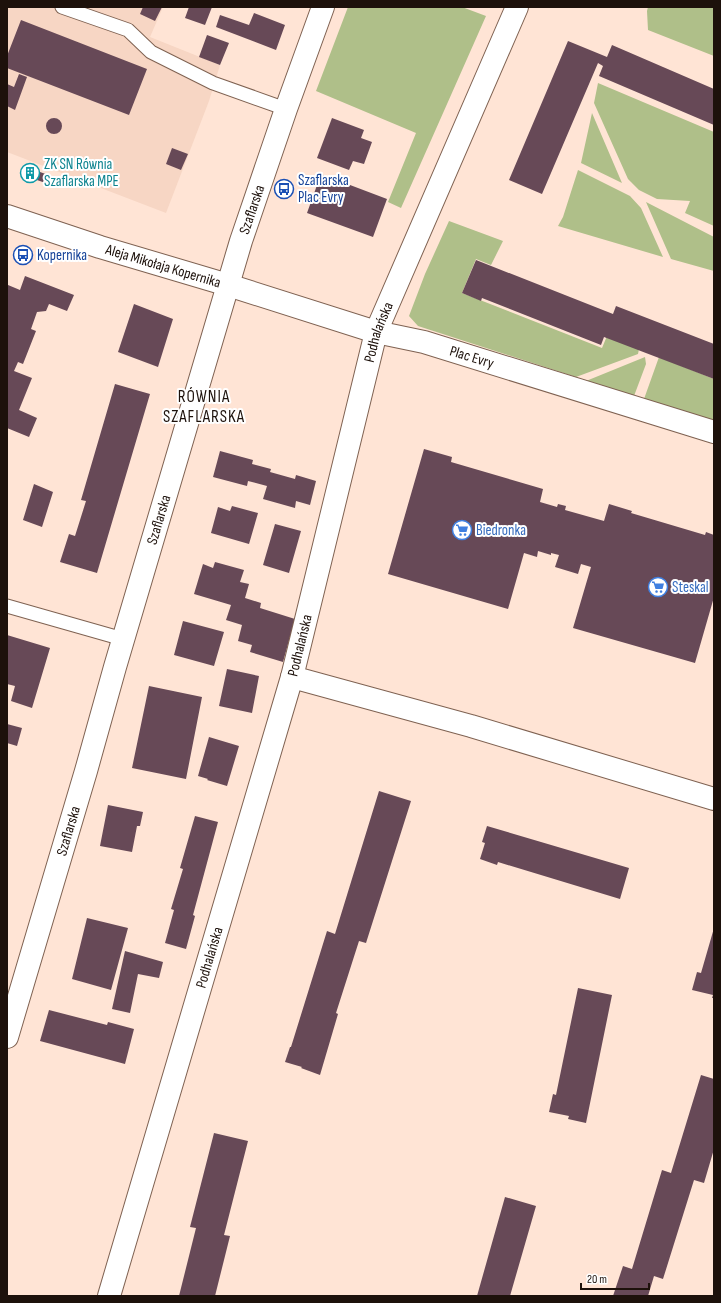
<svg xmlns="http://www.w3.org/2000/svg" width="721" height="1303" font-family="'Sofia Sans Condensed',sans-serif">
<rect width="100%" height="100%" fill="#ffe4d5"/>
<path fill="#f7d6c4" d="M7 7H163L150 37 220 65 209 101 166 213 7 152Z"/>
<path fill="#afbf89" d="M348 7H462L486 16 401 208 388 202 416 133 316 91Z
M648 7H714V56L648 30 647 11Z
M598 83 714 132V226L685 213 690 201 657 199 639 190 628 179 594 103Z
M592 113 622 183 581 163Z
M578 170 630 196 641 208 663 257 558 226 563 217Z
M646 202 714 237V271L671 259Z
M449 221 503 241 491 265 476 259 462 293 602 348 607 336 639 349 638 354 576 377 418 326 409 316 425 274Z
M645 357 646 364 634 396 586 381Z
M659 357 714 379V421L644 399Z"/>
<path fill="#674957" d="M143 7H162L155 21 140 14Z
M189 7H212L205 25 185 18Z
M254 13 285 25 276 50 216 27 220 15 249 25Z
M21 20 147 69 129 115 7 68V56Z
M207 35 229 43 220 65 199 57Z
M568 41 607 57 612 45 714 89V125L599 76 603 66 598 63 542 194 509 180Z
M19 74 27 77 15 110 7 106V84L14 87Z
M332 118 364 130 361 138 372 142 364 164 353 161 349 170 317 158Z
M46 126a8 8 0 1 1 16 0a8 8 0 1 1-16 0Z
M172 148 188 154 181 170 166 164Z
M24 166 39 171 36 179 21 174Z
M40 172 54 177 51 185 37 180Z
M321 174 387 199 373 237 307 213Z
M476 260 613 314 616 306 714 344V379L604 337 601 345 482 298 481 301 462 293Z
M25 276 74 295 67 311 49 304 46 311 37 312 31 329 36 331 23 364 18 362 14 371 32 378 19 410 37 418 29 437 7 428V287L8 285 20 290Z
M134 304 173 319 158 367 118 352Z
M115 384 150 394 97 573 60 562 69 534 75 536 86 501 81 500Z
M424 449 452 457 451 462 543 489 540 502 557 507 558 504 566 506 565 510 604 521 609 504 632 511 631 513 705 535 706 532 714 535V597L695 663 573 628 591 567 581 564 578 574 555 567 559 555 551 553V555L538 551 537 557 524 553 508 609 388 574Z
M220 451 253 460 252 464 271 469 270 472 295 479 296 475 316 481 310 505 296 501 295 508 263 499 267 486 248 481 247 486 213 477Z
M34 484 53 492 42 527 23 520Z
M232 506 258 513 249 544 211 533 218 507 230 511Z
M275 524 301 531 289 573 263 565Z
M215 562 244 570 240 582 249 584 245 598 261 603 260 608 295 619 283 662 250 652 252 645 238 641 242 625 226 620 231 605 194 594 203 564 213 568Z
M183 621 224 632 214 666 174 655Z
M7 635 50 648 32 708 11 701 15 686 7 684Z
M227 669 259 676 252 713 219 706Z
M149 686 202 697 186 779 132 768Z
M7 724 22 728 17 746 7 743Z
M209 737 239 746 227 786 207 780 208 779 198 776Z
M379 791 411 801 366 943 359 941 336 1013 338 1014 320 1075 301 1068 302 1067 285 1062 290 1047H291L327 931 335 934Z
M108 805 143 812 140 826H137L132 852 100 846Z
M195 816 218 822 193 915 195 916 186 949 165 943 174 910 171 909 183 869 180 868Z
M487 826 629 868 620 899 498 862 497 865 480 859 485 843 482 842Z
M87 918 128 928 111 990 72 979Z
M714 928V998H712L713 995 692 990 697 972 701 973Z
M125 951 163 962 159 978 138 974 130 1013 112 1009Z
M578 988 612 995 586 1123 568 1119 569 1116 549 1112 553 1094 556 1095Z
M49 1010 107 1025 108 1022 134 1029 125 1064 40 1041Z
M701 1075 714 1079V1149L704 1183 694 1180 663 1279 654 1276 648 1296H613L623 1266 632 1269 662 1170 671 1173Z
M214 1133 248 1141 224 1235 230 1236 215 1296H179L196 1228 190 1227Z
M505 1197 536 1206 510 1296H477Z"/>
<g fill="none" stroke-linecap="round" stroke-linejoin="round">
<g stroke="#7f6252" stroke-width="15">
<path id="lane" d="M62 7 128 30 151 52 213 83 286 109
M7 606 123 639"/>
</g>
<g stroke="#7f6252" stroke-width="24">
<g id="street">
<path id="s1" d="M7 216 100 247 228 285 376 332 424 342 714 432"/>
<path d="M292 677 471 726 714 799"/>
<path id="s2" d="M109 1296 292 677 376 332 517 7"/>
</g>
</g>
<g stroke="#7f6252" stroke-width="24">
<g id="secondary">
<path id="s3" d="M7 1037 86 771 115 667 241 241 286 109 323 7"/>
</g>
</g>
<use href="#lane" stroke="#fff" stroke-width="13"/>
<use href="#street" stroke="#fff" stroke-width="22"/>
<use href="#secondary" stroke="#fff" stroke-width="22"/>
</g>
<defs>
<g id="building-ring" transform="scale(1)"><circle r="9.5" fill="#fff" stroke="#0f9aa8" stroke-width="1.5"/><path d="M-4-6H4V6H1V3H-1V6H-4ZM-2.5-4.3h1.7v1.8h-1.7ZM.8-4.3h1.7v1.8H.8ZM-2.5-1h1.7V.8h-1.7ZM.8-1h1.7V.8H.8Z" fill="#0f9aa8"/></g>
<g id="bus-ring" transform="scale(1)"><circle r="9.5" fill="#fff" stroke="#1a4fb4" stroke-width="1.5"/><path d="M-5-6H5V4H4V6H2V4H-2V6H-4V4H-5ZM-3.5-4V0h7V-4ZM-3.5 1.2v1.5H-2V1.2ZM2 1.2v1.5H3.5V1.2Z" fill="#1a4fb4"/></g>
<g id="supermarket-ring" transform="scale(1)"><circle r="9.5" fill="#fff" stroke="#3f7fe0" stroke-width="1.5"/><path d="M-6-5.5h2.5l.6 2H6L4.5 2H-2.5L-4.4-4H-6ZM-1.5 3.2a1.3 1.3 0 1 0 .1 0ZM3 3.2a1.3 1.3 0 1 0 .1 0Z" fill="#3f7fe0"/></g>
</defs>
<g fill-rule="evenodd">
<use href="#building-ring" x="30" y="173"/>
<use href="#bus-ring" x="284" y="189"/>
<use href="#bus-ring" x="23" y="255"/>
<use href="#supermarket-ring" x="462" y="530"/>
<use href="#supermarket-ring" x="658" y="587"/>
</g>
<g text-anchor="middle" stroke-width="4" stroke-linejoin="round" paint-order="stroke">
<g font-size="15" fill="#0d838f" stroke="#fff" text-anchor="start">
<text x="44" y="169">ZK SN Równia<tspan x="44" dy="17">Szaflarska MPE</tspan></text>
</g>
<g font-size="15" fill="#164399" stroke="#fff" text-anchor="start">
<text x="298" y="185">Szaflarska<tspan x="298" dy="17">Plac Evry</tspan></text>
<text x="37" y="260">Kopernika</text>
</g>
<g font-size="15" fill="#1d110b" stroke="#fff">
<text dy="5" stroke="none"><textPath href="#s3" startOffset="863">Szaflarska</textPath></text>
<text dy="5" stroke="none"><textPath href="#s1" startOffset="164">Aleja Mikołaja Kopernika</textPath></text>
<text dy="5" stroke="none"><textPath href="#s2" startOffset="1001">Podhalańska</textPath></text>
<text dy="5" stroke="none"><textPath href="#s1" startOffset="486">Plac Evry</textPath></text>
<text dy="5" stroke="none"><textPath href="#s3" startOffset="539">Szaflarska</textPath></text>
<text dy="5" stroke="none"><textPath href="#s2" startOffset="678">Podhalańska</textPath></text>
<text dy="5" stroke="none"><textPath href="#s3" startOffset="215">Szaflarska</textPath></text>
<text dy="5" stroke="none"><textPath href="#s2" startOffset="353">Podhalańska</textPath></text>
</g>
<g font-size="15" fill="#366cbe" stroke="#fff" text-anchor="start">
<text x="476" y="535">Biedronka</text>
<text x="672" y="592">Steskal</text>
</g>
<g font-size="17" letter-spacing="1" fill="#1d110b" stroke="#fff">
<text x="204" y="402">RÓWNIA<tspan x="204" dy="20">SZAFLARSKA</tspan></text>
</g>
</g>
<rect width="721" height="1303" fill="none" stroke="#1d110b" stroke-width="16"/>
<path d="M581 1283v6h68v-6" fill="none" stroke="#1d110b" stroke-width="2"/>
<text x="587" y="1283" font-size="12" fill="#1d110b" stroke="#ffffff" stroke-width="3" paint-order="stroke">20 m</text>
</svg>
